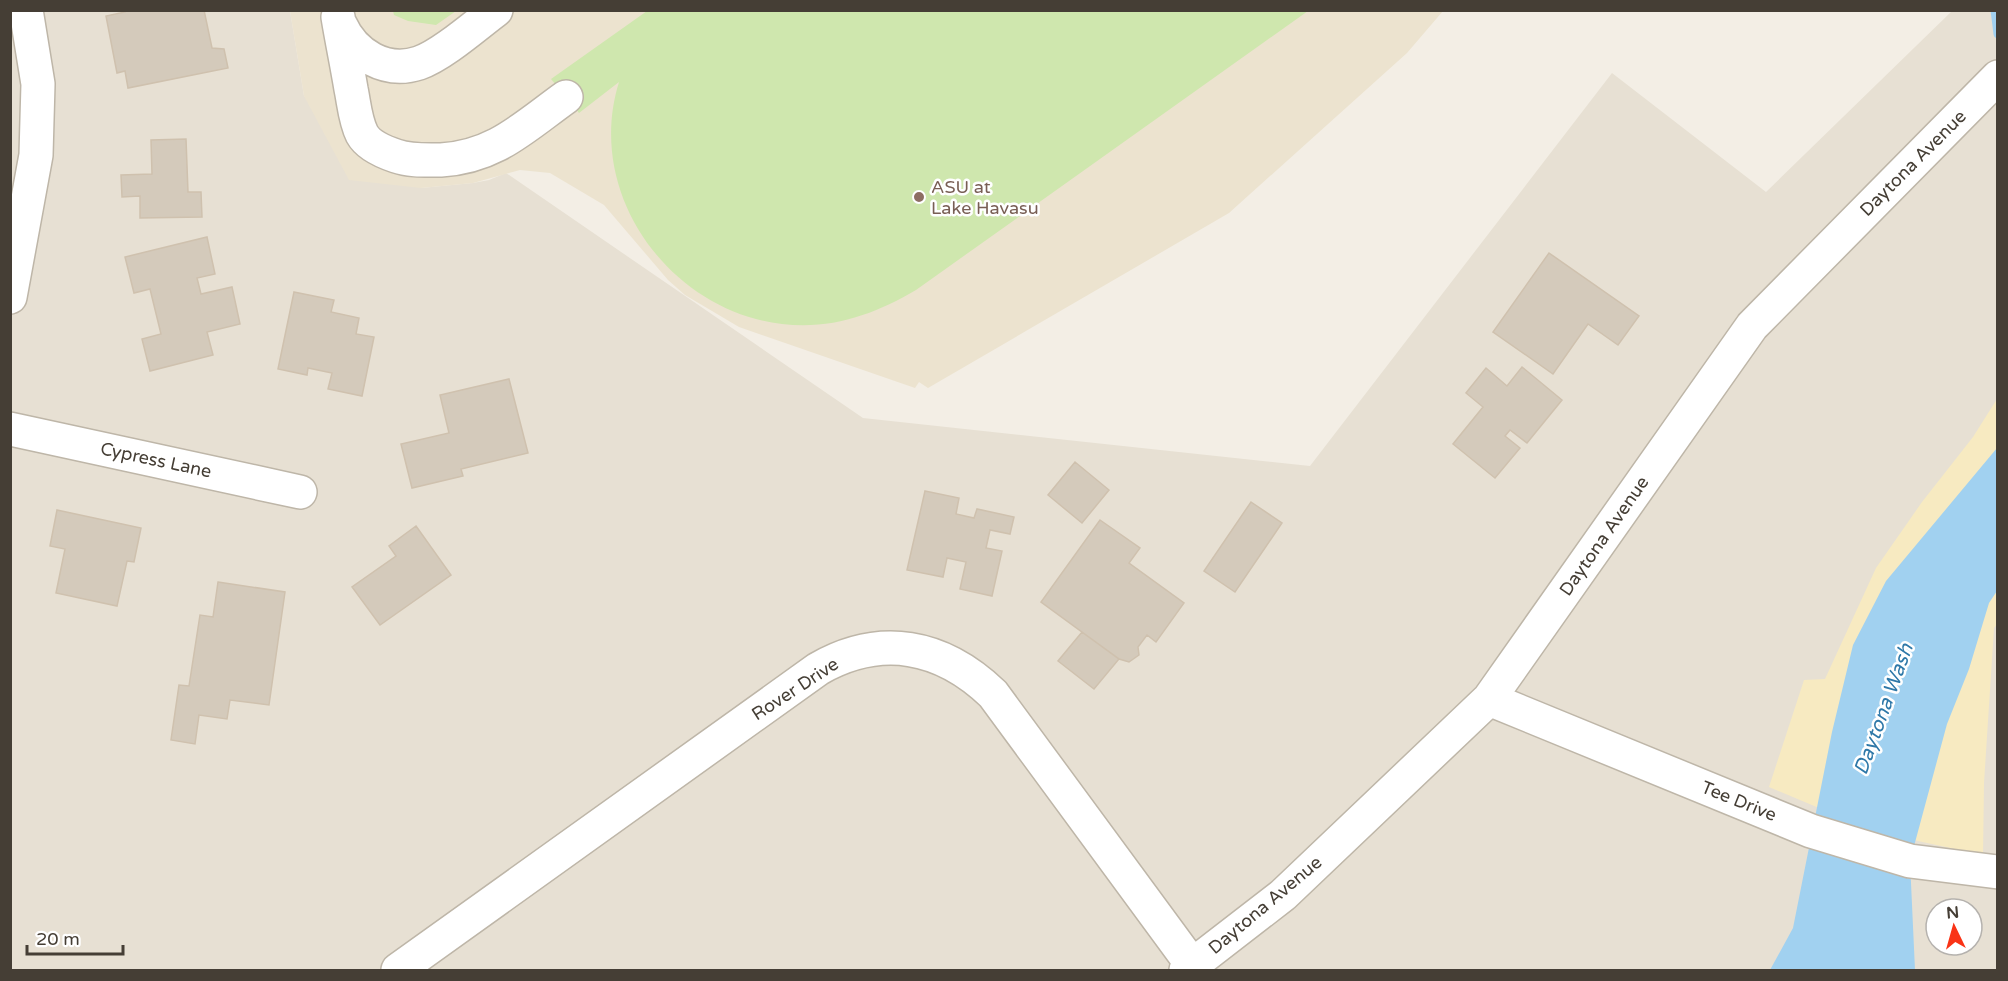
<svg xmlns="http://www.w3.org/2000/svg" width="2008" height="981" font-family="'Varela Round',sans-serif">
<rect width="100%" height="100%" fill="#f3eee5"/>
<path fill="#e7e0d3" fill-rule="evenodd" d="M10 11H290L304 96 421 188 473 183 489 180 506 173 863 418 1310 466 1612 73 1766 192 1952 11H1997V970H11ZM1936 909H1972V945H1936Z"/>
<path fill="#ece3cf" d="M290 11H1443L1407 53 1229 213 928 388 919 382 915 388 739 327 685 295 668 280 604 205 550 173 520 170 473 183 421 188 349 180 304 96Z"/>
<path fill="#cfe7ae" d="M393 11V10L456 11 436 25 408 21 394 15Z
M647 11H1308L916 290C875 314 832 330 782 324 670 311 584 194 619 82L579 113 551 79Z"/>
<path fill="#f7eac1" d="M1997 399 1998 623 1994 628 1984 783 1983 855 1876 832 1769 787 1804 680 1825 679 1876 568 1922 502 1973 437Z"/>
<path fill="#a1d1f0" d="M1997 448V591L1989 603 1969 669 1947 724 1910 861 1915 970H1770L1793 928 1832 732 1853 645 1886 581Z"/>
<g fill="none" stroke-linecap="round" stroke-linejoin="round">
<path stroke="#a1d1f0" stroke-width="9" d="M1995 10 1998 34"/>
</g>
<path fill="#d4cabb" stroke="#cfc1ae" stroke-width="1.5" d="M125 10H204L212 48 224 49 228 68 128 88 125 71 117 73 106 16 125 12Z
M186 139 188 192H201L202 217 140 218V196L122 197 121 175 152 174 151 140Z
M207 237 215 274 197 278 201 294 232 287 240 324 207 332 213 355 150 371 142 339 161 334 150 289 134 293 125 257Z
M1549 253 1639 316 1618 345 1588 324 1553 374 1493 332Z
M294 292 334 300 331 312 359 318 356 334 374 337 362 396 328 389 332 373 308 368 307 375 278 369Z
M1522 367 1562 400 1527 443 1510 430 1505 436 1520 448 1495 478 1453 444 1483 407 1466 393 1486 368 1507 386Z
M509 379 528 453 461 469 463 476 412 488 401 444 449 433 440 395Z
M1075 462 1109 490 1082 523 1048 495Z
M925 491 959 498 956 514 974 518 977 509 1014 517 1010 534 990 530 986 548 1002 551 992 596 960 589 966 562 947 558 943 577 907 570Z
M1251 502 1282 523 1235 592 1204 571Z
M57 510 141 528 134 562 127 561 117 606 56 593 65 549 50 546Z
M1100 520 1140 548 1129 563 1184 603 1156 642 1147 635 1138 647 1139 655 1129 662 1119 659 1041 602Z
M416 526 451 575 380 625 352 587 396 556 389 546Z
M218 582 285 592 269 705 230 700 227 719 199 715 195 744 171 740 179 685 189 686 200 615 213 617Z
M1082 632 1119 659 1094 689 1058 661Z"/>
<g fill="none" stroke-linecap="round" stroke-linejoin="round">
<g stroke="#beb6a8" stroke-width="36">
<path id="minor" d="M338 17C342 41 347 65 351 89 354 103 355 120 362 134 368 145 384 152 396 156 410 161 426 160 441 160 495 157 524 127 566 97
M340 24C354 55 386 74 419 63 442 55 476 25 496 10
M10 297 36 155 38 84 26 10
M10 429 300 492
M1489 699 1811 831 1910 861 1998 872
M398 970 818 669C881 633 942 645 993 694L1193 966
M1186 970 1283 895 1489 699 1752 326 1998 77"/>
</g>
<use href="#minor" stroke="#fff" stroke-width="33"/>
</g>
<circle fill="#8d6e63" stroke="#fff" stroke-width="2" cx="919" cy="197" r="6"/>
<g text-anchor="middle" stroke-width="5" stroke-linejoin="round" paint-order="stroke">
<g font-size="18" fill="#453e35" stroke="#fff">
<text transform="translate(1913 163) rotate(-45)" y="6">Daytona Avenue</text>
<text transform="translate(156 460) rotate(12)" y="6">Cypress Lane</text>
<text transform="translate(1604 536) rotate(-55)" y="6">Daytona Avenue</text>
<text transform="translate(795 689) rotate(-33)" y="6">Rover Drive</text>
<text transform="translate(1739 801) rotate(22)" y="6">Tee Drive</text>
<text transform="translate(1265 905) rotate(-40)" y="6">Daytona Avenue</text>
</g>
<g font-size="18" fill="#785e54" stroke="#fff" text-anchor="start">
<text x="931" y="193">ASU at<tspan x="931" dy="21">Lake Havasu</tspan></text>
</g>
<g font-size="20" font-style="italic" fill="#2e78a8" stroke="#fff">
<text transform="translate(1883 709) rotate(-70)" y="7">Daytona Wash</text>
</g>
</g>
<rect width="2008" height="981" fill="none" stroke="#453e35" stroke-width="24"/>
<g transform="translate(1954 927) rotate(355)"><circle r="28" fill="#ffffff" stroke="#b5b2ae" stroke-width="1.5"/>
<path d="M0-4.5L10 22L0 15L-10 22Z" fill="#f93316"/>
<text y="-9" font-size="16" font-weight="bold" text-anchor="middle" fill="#453e35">N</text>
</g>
<path d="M27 945v9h96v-9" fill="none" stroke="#453e35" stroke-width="3"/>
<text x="36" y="945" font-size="18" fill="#453e35" stroke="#ffffff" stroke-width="4.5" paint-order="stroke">20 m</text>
</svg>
